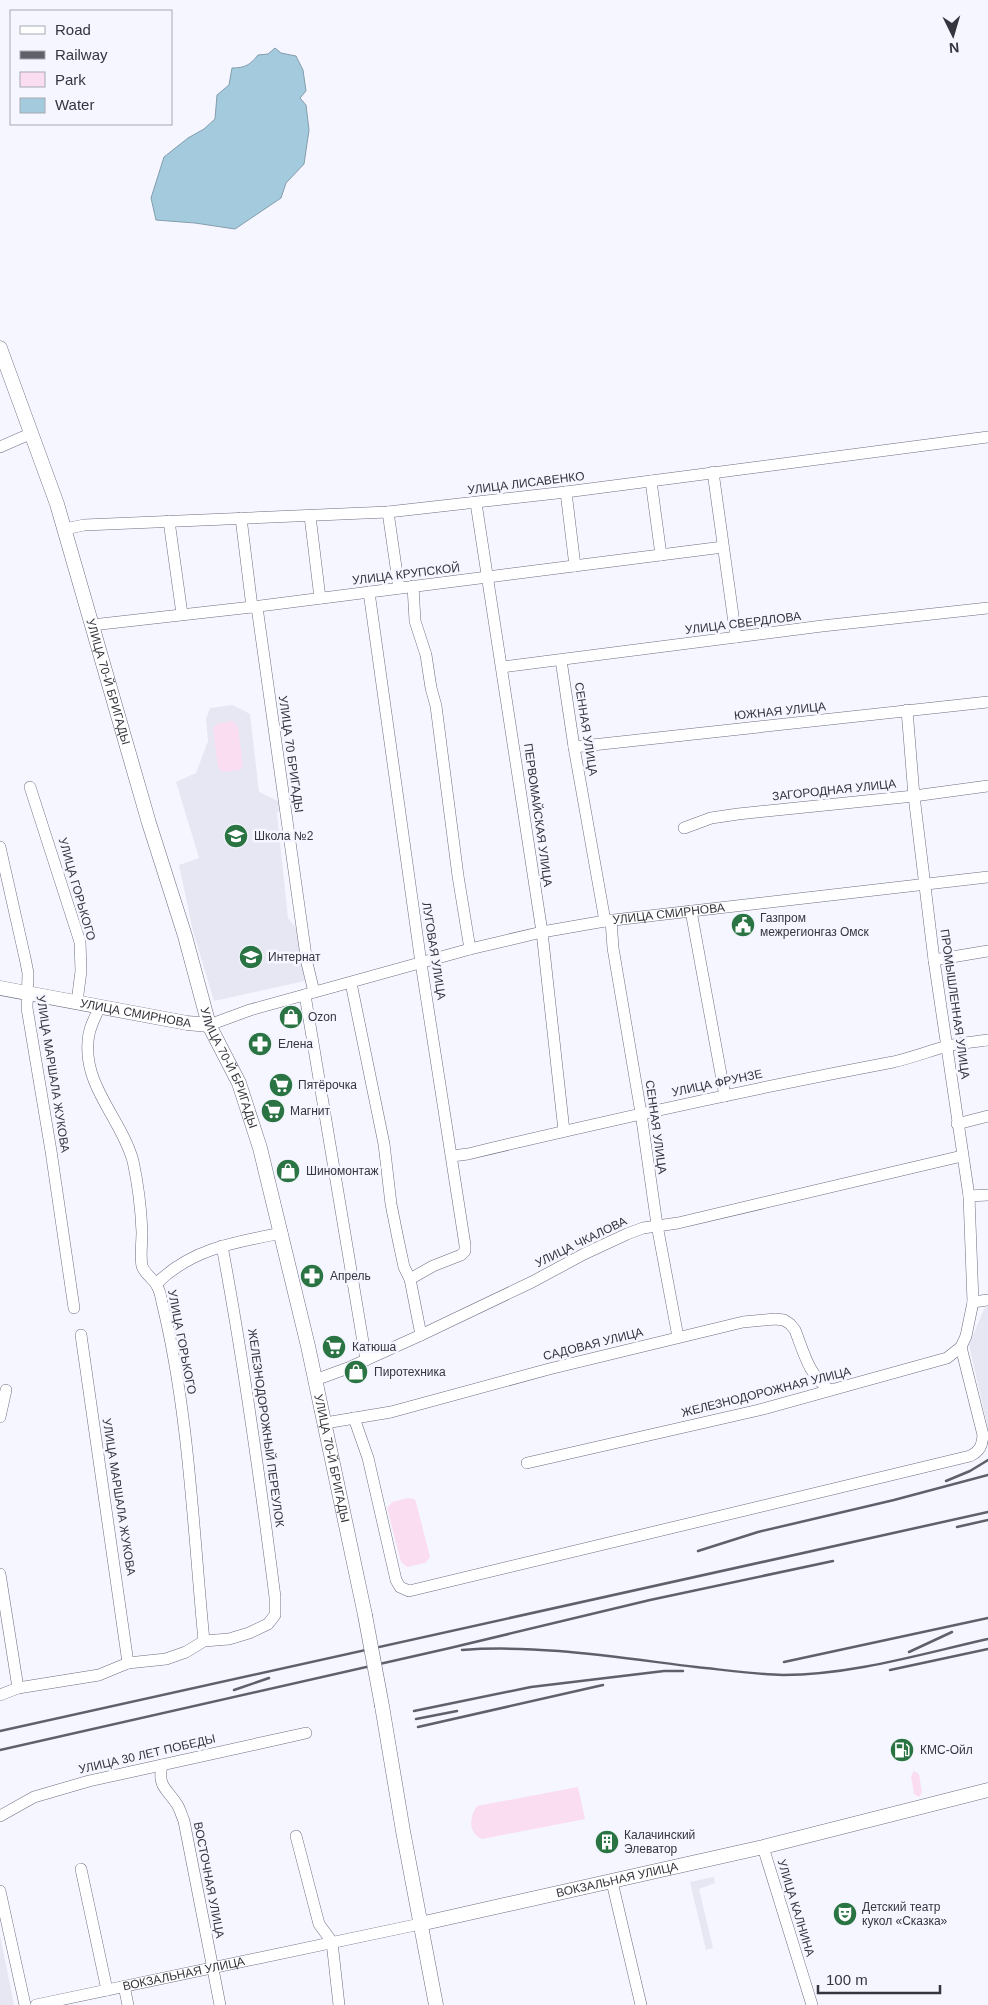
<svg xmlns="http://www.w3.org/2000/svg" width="988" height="2005" font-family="Helvetica,sans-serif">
<rect width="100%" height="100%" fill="#f5f6ff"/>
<path fill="#e7e7f3" d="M233 705 250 714 259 792 280 802V809L277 813 288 918 299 932 305 981 214 1001 193 931 179 865 199 858 176 782 196 773 208 741 206 719 210 708Z
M988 1307V1429L969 1345 984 1309Z
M714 1877 715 1883 699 1889 713 1948 706 1950 690 1882Z
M0 1935 14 2005H0Z"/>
<path fill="#fbddf1" d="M233 721 238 727 243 766 240 770 223 772 218 767 213 728 217 724Z
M408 1498 414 1499 416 1502 430 1557 425 1563 407 1567 401 1562 387 1508 392 1502Z
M914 1771 919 1774 922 1792 919 1797 914 1794 911 1776Z
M578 1787 585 1819 482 1839C468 1833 469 1817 477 1806Z"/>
<path fill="#a4cadd" stroke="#839dad" d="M275 48 281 53 296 56 303 70 306 91 300 98 306 105 309 130 304 164 286 183 281 198 235 229 195 223 156 220 151 198 164 157 188 138 204 129 215 119 217 95 229 85 232 68C245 68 250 65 258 55L268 54Z"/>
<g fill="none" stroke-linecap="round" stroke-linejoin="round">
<g stroke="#6d6e82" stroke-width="12">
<g id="minor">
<path d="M0 447 32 433"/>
<path d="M713 472 736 637"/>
<path d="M651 481 661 555"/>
<path d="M566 492 575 566"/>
<path d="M476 503 542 932 564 1131"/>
<path d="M388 512 399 588"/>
<path d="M310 516 320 598"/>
<path d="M241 518 252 607"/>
<path d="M169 521 182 614"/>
<path d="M65 529 84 525 388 512 566 492 988 437"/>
<path d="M413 586 415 621 426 655 431 688 436 706 458 876 470 949"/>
<path d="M369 592 421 963 465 1245V1251L461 1255 433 1266 410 1279"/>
<path d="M257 607 307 963 314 992"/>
<path d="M92 625 252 607 723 547"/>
<path d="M561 660 574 747 605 921"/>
<path d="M502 667 822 626 988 608"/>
<path d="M574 747 988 702"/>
<path d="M30 787 80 942 81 971 77 1002"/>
<path d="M684 828 711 818 738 814 914 796 988 786"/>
<path d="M0 847 25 958 28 973 27 1008 51 1151 74 1308"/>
<path d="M691 911 725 1096"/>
<path d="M611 920 613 948 641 1113 657 1225 678 1337"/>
<path d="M934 960 988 951"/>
<path d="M351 983 384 1144 391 1204 398 1239 404 1267 410 1279 421 1335"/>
<path d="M305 995 366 1360"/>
<path d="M100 1006C95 1018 88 1029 88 1042 84 1087 122 1120 133 1161 138 1184 141 1208 142 1232 142 1243 140 1256 142 1266 145 1274 152 1278 156 1284 159 1289 161 1296 162 1302 189 1412 193 1528 204 1641"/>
<path id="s1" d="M209 1025 250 1010 470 949 542 932 605 921 988 877"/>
<path d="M957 1124 988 1116"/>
<path d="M452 1156 468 1154C609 1120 750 1089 893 1062 911 1058 929 1051 947 1046 960 1043 975 1042 988 1040"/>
<path d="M969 1196 988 1195"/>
<path d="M156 1284C191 1249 235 1242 282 1233"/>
<path d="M973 1302 988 1300"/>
<path d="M81 1335 128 1663"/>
<path d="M315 1380 348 1368 421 1335 532 1282 584 1254 627 1234 643 1228 678 1223 962 1156"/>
<path d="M0 1417 6 1390"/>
<path d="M354 1418 368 1458 396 1580 400 1587 409 1591 970 1456C980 1451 982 1446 983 1435L961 1347"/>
<path d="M325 1423 391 1412 549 1369 743 1322 775 1319 784 1320 790 1324 795 1330C804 1353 809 1376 830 1390"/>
<path d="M527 1463 759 1410 947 1358 961 1347 966 1336 973 1302 969 1196 934 960 914 796 907 710"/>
<path d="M0 1574 18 1688"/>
<path d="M0 1695 18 1688 99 1675 128 1663 166 1659 186 1652 204 1641 229 1639 249 1633 268 1624 275 1615V1597C260 1479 244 1362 222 1246"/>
<path d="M162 1765C157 1788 168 1789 178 1806 180 1810 182 1816 184 1821L220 2005"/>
<path d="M0 1816 34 1797 89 1781 306 1733"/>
<path d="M296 1836 319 1924 332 1942 339 2005"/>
<path d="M763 1847 812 2005"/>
<path d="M81 1869 107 1990"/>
<path d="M612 1882 641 2005"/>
<path d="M0 1891 25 2005"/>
<path d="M124 1986 128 2005"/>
<path id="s2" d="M36 2005 420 1924"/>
</g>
</g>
<g stroke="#6d6e82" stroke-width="15">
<g id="major">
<path id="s3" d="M0 348 57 504 149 823 185 936 209 1025 239 1083 260 1148 308 1346 365 1615"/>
<path id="s4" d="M0 988 187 1023 209 1025"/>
<path d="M382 1706 403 1831 436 2005"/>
<path id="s5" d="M420 1924 763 1847 988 1790"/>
</g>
</g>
<use href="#minor" stroke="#fff" stroke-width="11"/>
<use href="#major" stroke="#fff" stroke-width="14"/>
<path stroke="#606069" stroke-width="2.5" d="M946 1481 970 1471 988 1460
M957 1527 988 1520
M698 1551 758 1532 894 1500 988 1475
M462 1650C537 1644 621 1658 696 1667 725 1670 754 1674 783 1675 852 1675 921 1654 988 1639
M909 1652 952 1632
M784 1662 988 1618
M890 1670 988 1649
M234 1690 269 1678
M414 1711 531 1687 664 1671H683
M416 1719 457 1711
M418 1727 603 1685
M0 1731 988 1512
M0 1750 450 1648 650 1600 833 1561"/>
<g stroke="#6d6e82" stroke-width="15" stroke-linecap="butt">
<path id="major-bridge" d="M365 1615 382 1706"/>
</g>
<use href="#major-bridge" stroke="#fff" stroke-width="14"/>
</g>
<defs>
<g id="school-disc" transform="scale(1.25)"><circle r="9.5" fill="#297442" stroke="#f5f6ff"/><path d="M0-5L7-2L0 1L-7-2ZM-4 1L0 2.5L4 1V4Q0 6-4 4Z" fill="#fff"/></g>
<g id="civic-disc" transform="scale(1.25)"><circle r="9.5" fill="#297442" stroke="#f5f6ff"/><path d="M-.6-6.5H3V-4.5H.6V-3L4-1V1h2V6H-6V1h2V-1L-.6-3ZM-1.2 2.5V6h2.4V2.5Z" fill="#fff"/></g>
<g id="shop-disc" transform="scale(1.25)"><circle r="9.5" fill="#297442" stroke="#f5f6ff"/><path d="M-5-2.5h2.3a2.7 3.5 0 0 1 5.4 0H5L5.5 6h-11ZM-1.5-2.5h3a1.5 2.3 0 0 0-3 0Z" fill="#fff"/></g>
<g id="pharmacy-disc" transform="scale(1.25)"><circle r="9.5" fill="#297442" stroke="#f5f6ff"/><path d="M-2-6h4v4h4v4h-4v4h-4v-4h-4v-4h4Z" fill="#fff"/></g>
<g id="supermarket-disc" transform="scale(1.25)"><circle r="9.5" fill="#297442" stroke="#f5f6ff"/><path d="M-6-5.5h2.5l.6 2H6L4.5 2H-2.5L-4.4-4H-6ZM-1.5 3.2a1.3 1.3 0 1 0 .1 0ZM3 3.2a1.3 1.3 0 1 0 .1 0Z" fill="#fff"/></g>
<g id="fuel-disc" transform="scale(1.25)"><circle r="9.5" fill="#297442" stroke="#f5f6ff"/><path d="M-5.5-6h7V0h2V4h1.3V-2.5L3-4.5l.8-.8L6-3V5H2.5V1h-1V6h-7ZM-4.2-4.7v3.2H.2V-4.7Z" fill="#fff"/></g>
<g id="building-disc" transform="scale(1.25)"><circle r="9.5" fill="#297442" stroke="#f5f6ff"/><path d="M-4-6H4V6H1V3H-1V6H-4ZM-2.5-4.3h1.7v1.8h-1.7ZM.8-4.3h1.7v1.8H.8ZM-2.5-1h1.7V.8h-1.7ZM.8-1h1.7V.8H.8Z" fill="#fff"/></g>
<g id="theatre-disc" transform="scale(1.25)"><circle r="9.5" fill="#297442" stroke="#f5f6ff"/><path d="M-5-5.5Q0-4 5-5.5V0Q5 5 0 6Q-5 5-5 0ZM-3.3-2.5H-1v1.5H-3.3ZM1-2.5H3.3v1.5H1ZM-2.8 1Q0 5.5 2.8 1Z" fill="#fff"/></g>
</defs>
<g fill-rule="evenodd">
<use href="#school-disc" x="236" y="836"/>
<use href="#civic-disc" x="743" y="925"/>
<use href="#school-disc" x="251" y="957"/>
<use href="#shop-disc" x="291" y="1017"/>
<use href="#pharmacy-disc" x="260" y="1044"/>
<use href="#supermarket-disc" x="281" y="1085"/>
<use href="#supermarket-disc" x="273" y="1111"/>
<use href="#shop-disc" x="288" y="1171"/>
<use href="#pharmacy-disc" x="312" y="1276"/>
<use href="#supermarket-disc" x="334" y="1347"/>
<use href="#shop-disc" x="356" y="1372"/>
<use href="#fuel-disc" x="902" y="1750"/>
<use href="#building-disc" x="607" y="1842"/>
<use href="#theatre-disc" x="845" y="1914"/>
</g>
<g text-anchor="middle" stroke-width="5" stroke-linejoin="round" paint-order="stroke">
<g font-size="12" fill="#35353e" stroke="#f5f6ff">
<text transform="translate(526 483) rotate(-7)" y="4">УЛИЦА ЛИСАВЕНКО</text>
<text transform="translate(406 574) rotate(-7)" y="4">УЛИЦА КРУПСКОЙ</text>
<text transform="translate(743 623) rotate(-7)" y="4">УЛИЦА СВЕРДЛОВА</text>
<text dy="4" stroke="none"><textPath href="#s3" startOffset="351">УЛИЦА 70-Й БРИГАДЫ</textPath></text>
<text transform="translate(780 711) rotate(-6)" y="4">ЮЖНАЯ УЛИЦА</text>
<text transform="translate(586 729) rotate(81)" y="4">СЕННАЯ УЛИЦА</text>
<text transform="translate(291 754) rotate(82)" y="4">УЛИЦА 70 БРИГАДЫ</text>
<text transform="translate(834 790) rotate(-6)" y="4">ЗАГОРОДНАЯ УЛИЦА</text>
<text transform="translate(538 815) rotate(82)" y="4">ПЕРВОМАЙСКАЯ УЛИЦА</text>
<text transform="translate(77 889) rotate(74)" y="4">УЛИЦА ГОРЬКОГО</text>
<text dy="4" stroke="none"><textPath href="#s1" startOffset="474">УЛИЦА СМИРНОВА</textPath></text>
<text transform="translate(434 951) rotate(81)" y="4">ЛУГОВАЯ УЛИЦА</text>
<text transform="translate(955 1004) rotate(82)" y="4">ПРОМЫШЛЕННАЯ УЛИЦА</text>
<text dy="4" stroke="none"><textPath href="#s4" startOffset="138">УЛИЦА СМИРНОВА</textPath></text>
<text dy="4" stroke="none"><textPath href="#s3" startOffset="756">УЛИЦА 70-Й БРИГАДЫ</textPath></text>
<text transform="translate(53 1074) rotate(81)" y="4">УЛИЦА МАРШАЛА ЖУКОВА</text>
<text transform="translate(717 1083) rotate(-12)" y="4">УЛИЦА ФРУНЗЕ</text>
<text transform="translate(656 1127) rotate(82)" y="4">СЕННАЯ УЛИЦА</text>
<text transform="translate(581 1242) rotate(-26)" y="4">УЛИЦА ЧКАЛОВА</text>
<text transform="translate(182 1342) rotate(79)" y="4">УЛИЦА ГОРЬКОГО</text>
<text transform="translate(593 1344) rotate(-14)" y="4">САДОВАЯ УЛИЦА</text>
<text transform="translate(766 1392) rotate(-14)" y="4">ЖЕЛЕЗНОДОРОЖНАЯ УЛИЦА</text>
<text transform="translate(266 1428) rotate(82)" y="4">ЖЕЛЕЗНОДОРОЖНЫЙ ПЕРЕУЛОК</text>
<text dy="4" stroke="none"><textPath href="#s3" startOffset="1161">УЛИЦА 70-Й БРИГАДЫ</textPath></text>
<text transform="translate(119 1497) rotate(81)" y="4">УЛИЦА МАРШАЛА ЖУКОВА</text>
<text transform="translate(147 1754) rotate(-13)" y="4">УЛИЦА 30 ЛЕТ ПОБЕДЫ</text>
<text transform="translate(209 1880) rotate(79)" y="4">ВОСТОЧНАЯ УЛИЦА</text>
<text dy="4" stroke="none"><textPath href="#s5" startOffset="202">ВОКЗАЛЬНАЯ УЛИЦА</textPath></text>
<text transform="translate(796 1908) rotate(73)" y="4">УЛИЦА КАЛНИНА</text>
<text dy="4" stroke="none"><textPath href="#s2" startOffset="151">ВОКЗАЛЬНАЯ УЛИЦА</textPath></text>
</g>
<g font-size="12" fill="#35353e" stroke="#f5f6ff" text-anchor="start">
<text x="254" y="840">Школа №2</text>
<text x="760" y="922">Газпром<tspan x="760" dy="14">межрегионгаз Омск</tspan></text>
<text x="268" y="961">Интернат</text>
<text x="308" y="1021">Ozon</text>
<text x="278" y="1048">Елена</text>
<text x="298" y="1089">Пятёрочка</text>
<text x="290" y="1115">Магнит</text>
<text x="306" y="1175">Шиномонтаж</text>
<text x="330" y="1280">Апрель</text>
<text x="352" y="1351">Катюша</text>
<text x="374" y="1376">Пиротехника</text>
<text x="920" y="1754">КМС-Ойл</text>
<text x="624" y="1839">Калачинский<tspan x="624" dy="14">Элеватор</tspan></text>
<text x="862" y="1911">Детский театр<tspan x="862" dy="14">кукол «Сказка»</tspan></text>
</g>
</g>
<rect x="10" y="10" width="162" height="115" fill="#f5f6ff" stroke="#a8a9b2"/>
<rect x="20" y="26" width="25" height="8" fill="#ffffff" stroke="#a8a9b2"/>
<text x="55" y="35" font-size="15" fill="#35353e">Road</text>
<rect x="20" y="51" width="25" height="8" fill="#606069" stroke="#a8a9b2"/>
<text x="55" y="60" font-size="15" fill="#35353e">Railway</text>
<rect x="20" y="72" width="25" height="15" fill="#fbddf1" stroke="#a8a9b2"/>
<text x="55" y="85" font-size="15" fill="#35353e">Park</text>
<rect x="20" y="98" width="25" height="15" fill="#a4cadd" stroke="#a8a9b2"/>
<text x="55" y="110" font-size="15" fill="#35353e">Water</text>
<g transform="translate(953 35) rotate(175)" stroke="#f5f6ff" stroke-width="4" paint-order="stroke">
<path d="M0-4L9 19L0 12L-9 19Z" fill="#35353e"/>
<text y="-8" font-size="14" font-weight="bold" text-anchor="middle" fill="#35353e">N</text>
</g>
<path d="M818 1985v8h122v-8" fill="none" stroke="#35353e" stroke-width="2.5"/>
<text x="826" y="1985" font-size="15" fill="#35353e" stroke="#f5f6ff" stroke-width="4" paint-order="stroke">100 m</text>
</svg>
